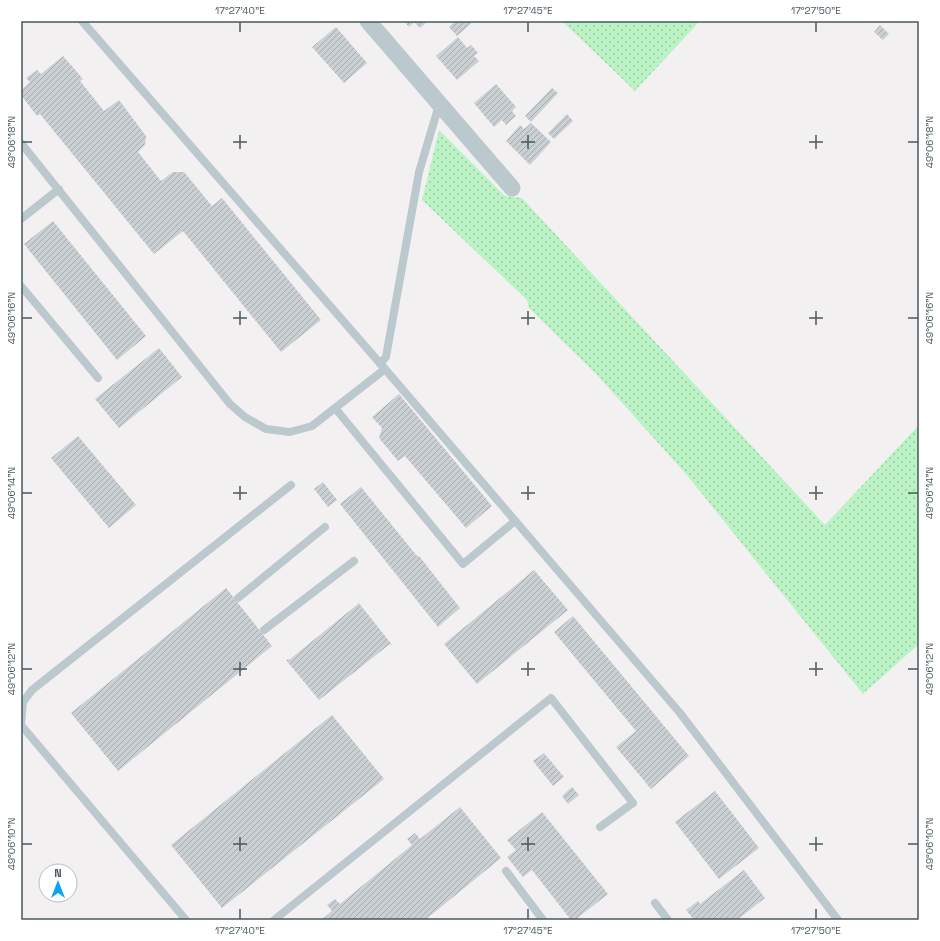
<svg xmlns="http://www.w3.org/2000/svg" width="940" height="941" font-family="'Space Grotesk',sans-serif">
<defs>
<pattern id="grass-dots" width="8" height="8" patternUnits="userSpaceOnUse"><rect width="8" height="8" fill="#bcf3c5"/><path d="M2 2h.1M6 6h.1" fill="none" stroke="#9bc8a3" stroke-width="1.8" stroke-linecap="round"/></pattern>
<pattern id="building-hatch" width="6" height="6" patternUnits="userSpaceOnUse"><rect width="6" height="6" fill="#cacfd3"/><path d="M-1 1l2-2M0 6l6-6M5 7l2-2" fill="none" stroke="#a6abae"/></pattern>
</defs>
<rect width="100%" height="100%" fill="#f3f0f1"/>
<path fill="url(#grass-dots)" d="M562 21H700L635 91Z
M439 130 505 196 522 198 825 525 919 425V644L863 694 686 474 597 375 529 308 527 300 422 200Z"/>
<path fill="url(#building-hatch)" d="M404 21H428L420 28 414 22 409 27Z
M455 21H474L457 36 449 27Z
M880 25 889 34 883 40 874 32Z
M336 27 367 63 344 83 312 47Z
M458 37 467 48 471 45 478 53 474 56 479 61 457 80 436 56Z
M63 56 83 79 80 81 104 111 119 100 146 136 145 145 138 152 161 181 173 172H184L212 206 222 198 321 320 281 352 183 231 154 254 40 114 37 116 21 95V90L30 82 26 78 37 70 41 74Z
M496 84 516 107 512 111 516 116 506 125 502 120 494 127 474 103Z
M552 88 558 93 531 122 525 116Z
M567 114 573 121 554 139 548 133Z
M531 123 551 142 530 165 506 141 520 125 524 129Z
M53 221 146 336 117 360 24 244Z
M159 348 182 377 119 428 95 399Z
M399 394 492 506 466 528 405 456 398 461 379 438 382 428 372 417Z
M78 436 136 505 109 528 51 458Z
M323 482 337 500 328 507 314 489Z
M361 487 417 556H419L460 608 438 627 340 504Z
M534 570 568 610 477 684 444 644Z
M226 588 272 646 118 771 71 713Z
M358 602 393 646 390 644 319 700 286 660 288 659 289 660 358 604Z
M573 616 689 756 651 789 616 747 636 731 554 632Z
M332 715 384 779 222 908 171 845Z
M544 753 564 777 553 786 533 761Z
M572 787 579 795 568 804 562 796Z
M715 791 759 848 719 879 675 822Z
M460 807 501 858 425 920H321L332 911 327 905 335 899 340 904 412 845 407 839 415 833 420 839Z
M542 812 608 894 575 920H571L532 870 523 877 507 857 516 850 507 840Z
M744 870 765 898 737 920H694L686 910 698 901 700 904Z"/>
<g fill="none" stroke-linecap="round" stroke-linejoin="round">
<path stroke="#bbc9ce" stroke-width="8" d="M82 21 385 369 680 713 838 920
M21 143 230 404 245 417 266 429 290 432 312 426 385 369
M21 219 59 189
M21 286 98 378
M380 364 386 357 419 172 439 105
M335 408 463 564 515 521
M238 598 325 527
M264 630 354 561
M506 871 543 920
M655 903 668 920
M186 920 21 725 23 702 32 690 291 485
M274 920 551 698 633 803 600 827"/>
<path stroke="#bbc9ce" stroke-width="17" d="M368 21 512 188"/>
</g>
<path fill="none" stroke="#47595f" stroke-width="1.5" d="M240 22V32M528 22V32M816 22V32M240 135V149M528 135V149M816 135V149M22 142H32M233 142H247M521 142H535M809 142H823M908 142H918M240 311V325M528 311V325M816 311V325M22 318H32M233 318H247M521 318H535M809 318H823M908 318H918M240 486V500M528 486V500M816 486V500M22 493H32M233 493H247M521 493H535M809 493H823M908 493H918M240 662V676M528 662V676M816 662V676M22 669H32M233 669H247M521 669H535M809 669H823M908 669H918M240 837V851M528 837V851M816 837V851M22 844H32M233 844H247M521 844H535M809 844H823M908 844H918M240 909V919M528 909V919M816 909V919"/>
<rect width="940" height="941" fill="none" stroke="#ffffff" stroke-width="44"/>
<g transform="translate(58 883)"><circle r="19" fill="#ffffff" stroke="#b5bdbf"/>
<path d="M0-3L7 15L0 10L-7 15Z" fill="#0ca4f1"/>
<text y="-6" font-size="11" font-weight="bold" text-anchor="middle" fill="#47595f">N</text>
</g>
<rect x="22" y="22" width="896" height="897" fill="none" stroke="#47595f" stroke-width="1.5"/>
<g font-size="10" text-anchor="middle" fill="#47595f">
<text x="240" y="14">17°27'40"E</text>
<text x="528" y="14">17°27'45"E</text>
<text x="816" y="14">17°27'50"E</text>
<text transform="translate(11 142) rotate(-90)" y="4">49°06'18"N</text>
<text transform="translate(929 142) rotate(-90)" y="4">49°06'18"N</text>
<text transform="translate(11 318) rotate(-90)" y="4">49°06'16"N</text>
<text transform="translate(929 318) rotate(-90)" y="4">49°06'16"N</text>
<text transform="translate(11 493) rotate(-90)" y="4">49°06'14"N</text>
<text transform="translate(929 493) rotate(-90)" y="4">49°06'14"N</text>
<text transform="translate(11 669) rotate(-90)" y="4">49°06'12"N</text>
<text transform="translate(929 669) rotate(-90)" y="4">49°06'12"N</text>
<text transform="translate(11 844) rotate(-90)" y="4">49°06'10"N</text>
<text transform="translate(929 844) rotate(-90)" y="4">49°06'10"N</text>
<text x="240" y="934">17°27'40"E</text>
<text x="528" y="934">17°27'45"E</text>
<text x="816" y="934">17°27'50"E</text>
</g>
</svg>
